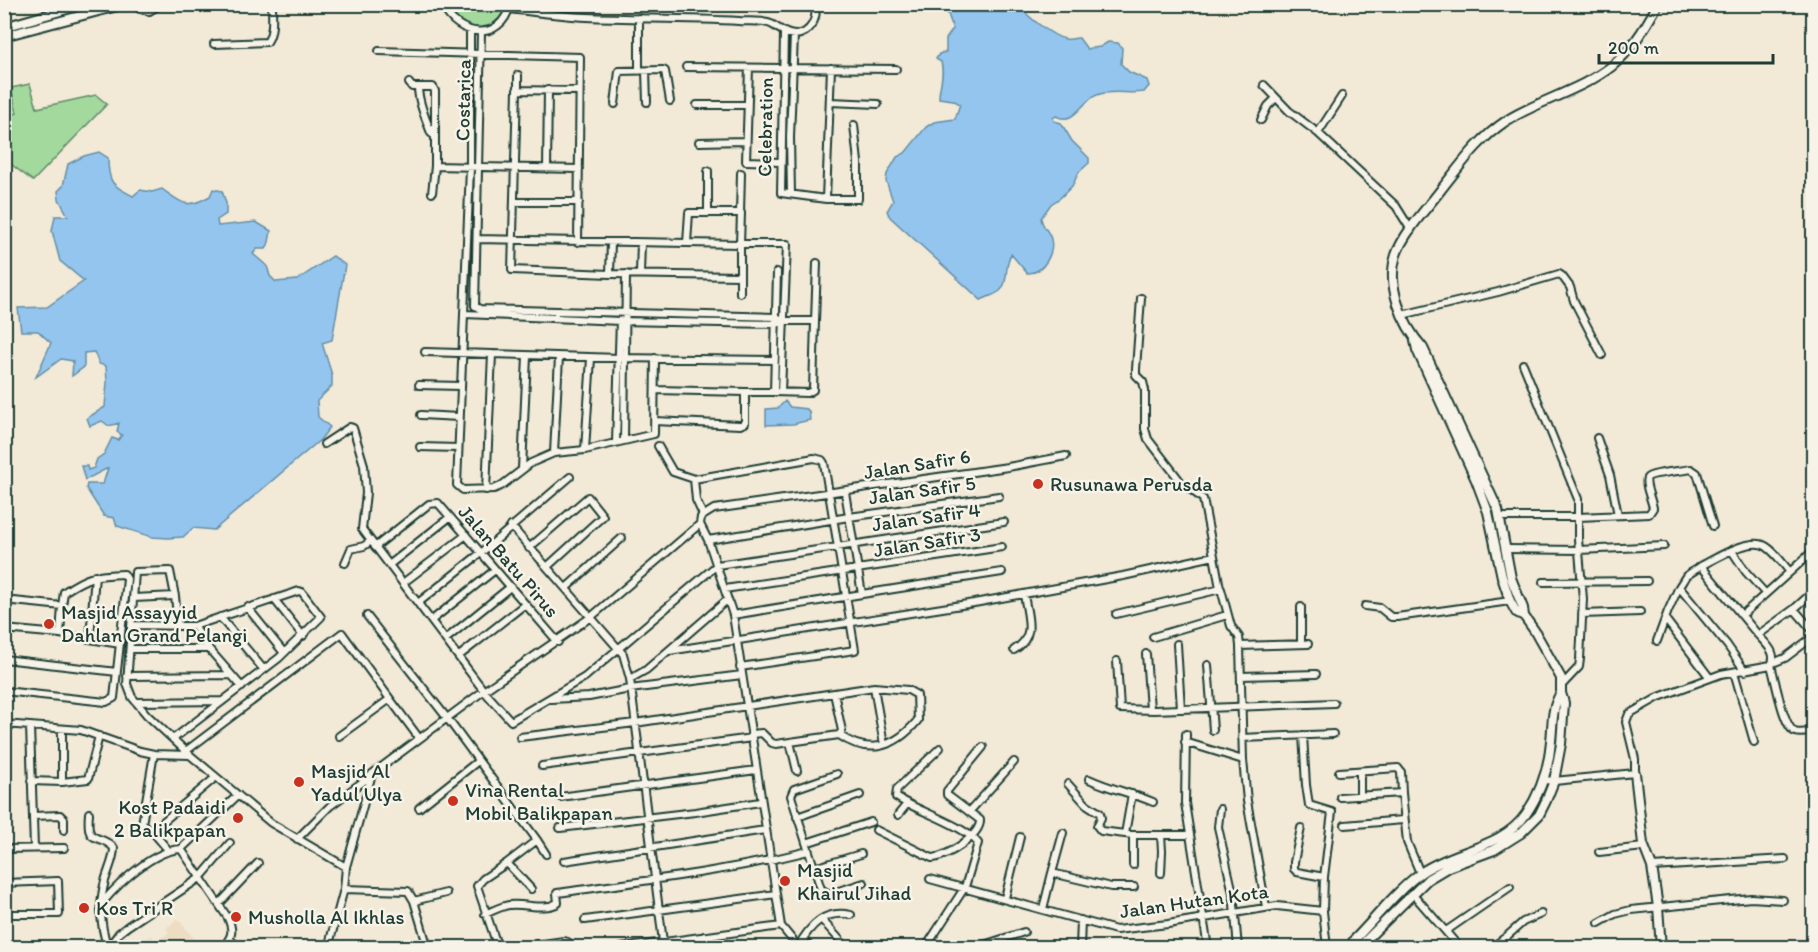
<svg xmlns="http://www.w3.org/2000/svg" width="1818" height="952" font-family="Itim,sans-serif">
<rect width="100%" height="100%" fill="#f2e9d7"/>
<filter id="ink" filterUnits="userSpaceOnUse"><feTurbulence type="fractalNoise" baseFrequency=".0167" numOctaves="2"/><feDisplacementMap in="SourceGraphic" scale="12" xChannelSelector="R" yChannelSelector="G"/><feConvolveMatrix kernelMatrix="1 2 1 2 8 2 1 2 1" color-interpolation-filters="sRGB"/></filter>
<g filter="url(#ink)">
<path fill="#edddc3" d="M178 919 201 947H136L151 935 157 942 169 932 166 928Z"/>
<path fill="#a3d99d" stroke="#618b68" stroke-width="1.5" d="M447 5H508C497 38 459 37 447 5Z
M30 84 37 108 96 95 107 104 33 181 4 159 5 118 17 113 11 88Z"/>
<path fill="#93c5ef" stroke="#658fa4" stroke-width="1.5" d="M945 5H1020C1024 15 1054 37 1065 39 1070 40 1073 38 1079 38L1087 49 1100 47 1108 42 1118 43 1122 48 1121 64 1129 72 1147 80 1149 86 1144 92C1128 95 1113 89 1097 95 1081 101 1075 126 1056 116L1053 118 1054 121 1061 123 1072 141 1089 158V163L1079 172 1072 186 1060 198 1051 204 1041 218C1042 226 1047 229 1050 236 1056 251 1044 274 1027 273L1011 254C1004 266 1009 283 1000 291 995 295 987 297 981 300L890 217 887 211 893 201 886 181 887 174 897 157 905 153 926 127 934 122 955 119 960 104 953 100 939 98C939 84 945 77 941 62L936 59 939 54 946 52V39L953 29Z
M99 152 108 158C108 183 112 185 133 196L140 190 152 192 162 189C182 203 186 210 210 196L213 189 222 191 226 203V214L217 220 218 226 256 222 271 231 269 242 266 249H257L253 254 267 266 270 276 276 282 297 280 333 256 345 265 332 340 322 343 332 375V386L317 401 318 417 330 427 320 440 214 530 193 528 183 537 168 538 152 537 117 526 114 518 104 516 86 488 87 484H103L108 468 85 480 81 466H87L88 470 94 468 97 459 104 454 112 438 118 440 122 435 117 432 119 423 109 426 102 421 90 426 87 418 105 407 107 382 106 366 99 364 94 352 84 353V367L72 376 73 361 61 359 36 377 51 343 38 331H21L18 308 47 307 84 281 60 261 52 231 55 216H68L59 199 58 191 63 186 68 164 84 156Z
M785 401 790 407 807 409 809 412 810 420 793 424 766 425V409L778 408Z"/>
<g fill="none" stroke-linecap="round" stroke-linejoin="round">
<g stroke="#1f3d34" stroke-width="10">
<path id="minor" d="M443 6C457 37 501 43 510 5
M509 9C535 12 561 16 587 17 637 19 688 18 739 21 748 22 762 20 771 24 779 28 785 35 795 35 811 34 818 18 815 4
M470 31V168L457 485 463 490 494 489 501 486 531 463 554 453 585 450 654 434 655 358
M481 32 475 306 480 309 777 317 783 321H815L813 390 808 393 774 392
M784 33 781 193 826 199H858V162L854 125
M214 44 267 42C274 32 272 16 272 4
M379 51 580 57 578 242
M686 67 896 69
M749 68 746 161 781 162
M639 71V18
M646 71 647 102
M518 75V90
M409 83 412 87H433L435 91V166L579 169
M1264 85 1289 111 1318 133 1396 206 1411 230
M418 87C418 102 426 119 431 133L435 136
M579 91 517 90 512 270 610 274 740 276V244H787L781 392
M830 102 878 104
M615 104 619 71 663 70 665 71 670 101
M697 105H746
M1261 120 1268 106 1276 98
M1318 133 1342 96
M699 142 745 141
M547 169 548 90
M432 193 435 166
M791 194 790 137 794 35
M826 199 831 68
M514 202H579
M708 212V171
M740 213 741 173
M477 239 740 244 741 213H689L687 243
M610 274 611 242
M640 274 641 243
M740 276V293
M1141 298 1136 369V375L1143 382 1145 390V429L1148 439 1181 482 1203 499 1214 556
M465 314 620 321 777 324 783 321
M1402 315 1498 292 1559 274 1562 276 1570 287 1574 301 1602 355
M815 321 817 263
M425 352 620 358 774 360
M1523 364 1578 499V539L1583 599 1580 659 1579 667 1562 685
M419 385 460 386
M745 392H774L777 272
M421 415 459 417
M655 421 740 425 745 423V392L656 390
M1597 438 1610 475 1618 515
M624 441 626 274
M616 442 620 320
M324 444 350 427 353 428 364 465 366 493 362 529 484 691 511 721 585 677 717 565 1004 522
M658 446 673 472 694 479
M420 447 458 448
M585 450 591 358
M554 453 559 357
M522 469 527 356
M486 490 492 354
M703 515 696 500 694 479 814 458 822 460 824 463 855 650 740 667
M1500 517H1578L1649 514 1653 508C1652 501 1644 484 1647 478 1650 473 1683 471 1691 469L1697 473 1713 526
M511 526 623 654 630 679 663 942
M708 540 849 517 999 496
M375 547 429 504 438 503 558 642
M529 548 588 497 603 516 548 566
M1506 549 1579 550 1664 546
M1732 551 1746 572 1765 593
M345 563 351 549 364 546 371 541
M389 565 450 517
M1543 582 1647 581
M403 583 466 535
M1679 587 1686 576 1701 566
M566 588 622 538
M725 589 1002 547
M862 594 1002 572
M134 598 175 596
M274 599 303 636
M4 600 62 606 64 592C88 576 95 575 124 574L127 579 114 698 106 702 4 691
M418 603 487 548 570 477
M1365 606 1380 608 1391 617H1397L1510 601
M247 607 284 653
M1301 607V644
M1794 609 1814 632
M1116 614 1221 589 1231 626 1239 637 1240 646 1243 760 1247 801 1266 907
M1582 614 1640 612
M733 615 862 594 845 492
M1742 615 1790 572
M367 616 447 718 537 840 507 863 531 889
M220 617 264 670
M432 620 495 570
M1666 620 1710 678
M132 625 194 626 209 649 242 687
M178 626 175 596 170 571 135 572 127 684 132 697 147 715 190 755 271 823 346 867
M4 629 60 634 120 644
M60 634 62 606
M1758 635 1701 566C1715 559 1752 535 1767 547 1776 553 1783 564 1790 572L1814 550
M1153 637 1227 615
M90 638 95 575
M446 639 509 588
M1657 641 1668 611 1679 587 1727 645 1745 671
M1177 644 1181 709
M1240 646 1308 644
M130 649H209
M1014 650C1037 636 1027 617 1024 594
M669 651 974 603 1123 576 1214 556 1220 588
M1146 654 1150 709
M459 656 524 605
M4 659 117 672
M1117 661 1120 709 1154 710 1334 703
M1773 663 1785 658 1814 636
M1208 665 1213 730
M1771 665C1775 678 1783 727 1795 732 1800 734 1808 732 1814 731
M1734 672 1754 742
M127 676 231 675
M1241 676 1316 674
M630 679 646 670 727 600
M874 687 884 745
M551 699 589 697 630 689 742 675
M136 702 222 701
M4 724 81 730 140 751 154 754 190 755
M30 726 34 848
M751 734 762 733 772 743 776 744 839 735 842 731 834 693
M1186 734 1185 803 1208 948
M1303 735 1306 785 1309 805 1332 812 1324 877 1323 911 1327 948
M339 736 390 699 419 738
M520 737 635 723 874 687 908 690 917 695 918 720C896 747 869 756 839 735
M1242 738 1333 734
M173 739 279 658 321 617 302 592 299 591 194 626
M790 742 797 771
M1185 742 1243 760
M186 751 342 633 390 699
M154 754 142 824 152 831 169 851
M542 766 752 738
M1360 771V796
M1339 772 1398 768 1401 772 1402 793
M837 774 794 789 791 796 821 889 829 894 864 883
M1089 779C1110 789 1132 793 1153 802
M1545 780 1554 781 1635 773V759L1626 722 1629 714 1659 697 1721 674 1771 665C1778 653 1766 644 1758 635L1794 609 1814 591
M31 781 62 782V729
M62 782 88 779 99 736
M1068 784 1086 804 1100 813 1101 818 1097 826 1101 831 1133 835H1189
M560 797 756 770
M1340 797 1402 793 1407 842 1420 873
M419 808 478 761
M1220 809 1218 827 1233 893 1238 948
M970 811 1014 762
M89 813C86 848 98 831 114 848 114 859 108 870 105 881 99 903 100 926 108 948
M898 815 907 804
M33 816 60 815 64 819V830
M797 817 860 795
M1345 825 1403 820
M560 828 695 812 760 802
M1301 828 1294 862V869L1297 872 1324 877
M876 830 932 858C946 858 981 835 980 820L947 795V791L983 747
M152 831 216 777
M1125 834 1132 794
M1161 835 1162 851 1161 873
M297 839 330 806 372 775
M537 840 546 854
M806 843 871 822
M4 849 64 848
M181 849 228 918C234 932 232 937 222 948
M1599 852 1644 847
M564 861 765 830
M1133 865V835
M1652 867 1785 859
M814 868 861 854
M1052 873 1063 833
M930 879 1116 930 1168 924 1277 906 1323 911
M4 883 58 881 59 914H5L4 912
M344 889 408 891 414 901 428 948
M1413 894 1460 948
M1005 898 1020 837
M414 901 446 893
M103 902C120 882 154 850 181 849L238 795
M219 904 258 863
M1043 909 1052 873 1111 887H1134
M485 914C493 911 501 906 509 905 526 903 543 911 558 903L557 893C641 881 726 872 808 851
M585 920 776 894
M822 920 847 948
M1599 923 1615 914 1631 910 1751 898 1783 900
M1446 931 1510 887
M704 936 708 948
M230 939 238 948
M803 939 811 948
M384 944 386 948
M59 946V948
M798 947C810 925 825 909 851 915
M108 948 119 933 128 926 200 878 230 843
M328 948 344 889 346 867 372 774 482 692 591 617 700 524
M498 948 477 886 483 879 507 863
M514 948 564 941 568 942 570 948
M621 948 781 926
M799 948 781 926 733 615 708 540 700 524 701 517 714 509 1008 467 1066 456
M933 948 928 944 965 887 978 843C960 823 919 812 896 797L897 789 940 748
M974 948 1024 932
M1080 948 1081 920
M1446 948 1454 941
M1491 948 1506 937 1523 922 1541 914"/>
</g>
<g stroke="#1f3d34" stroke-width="12">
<path id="tertiary" d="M136 4 140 8 149 10 159 4
M355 4H443
M4 27 85 4
M4 36 125 4
M1524 616 1523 608 1511 578 1498 510 1423 348C1402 324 1386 286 1396 255 1404 232 1429 206 1443 187 1463 162 1479 139 1506 121 1539 100 1580 91 1612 66 1632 50 1646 27 1658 4
M1635 773 1643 844 1652 867 1658 907 1661 948
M1350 948 1354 940C1376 918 1397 890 1422 872 1454 850 1503 848 1526 814 1541 792 1549 768 1551 741 1553 724 1551 708 1561 693
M1358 948 1428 879 1448 867 1494 850 1521 833 1539 815 1546 801 1554 781 1561 744 1564 703 1561 693V678L1534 630 1524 616 1516 612 1510 601 1502 577 1488 512 1476 480 1417 350 1415 341"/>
</g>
<use href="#minor" stroke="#f7f3e8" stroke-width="6"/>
<use href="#tertiary" stroke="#f7f3e8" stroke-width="8"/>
</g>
</g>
<g fill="#c8321e" stroke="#f7f3e8" stroke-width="2">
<circle cx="1038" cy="484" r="6"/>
<circle cx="49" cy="624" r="6"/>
<circle cx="299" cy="782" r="6"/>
<circle cx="453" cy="801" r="6"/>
<circle cx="238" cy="818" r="6"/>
<circle cx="785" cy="881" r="6"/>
<circle cx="84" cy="908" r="6"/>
<circle cx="236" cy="917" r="6"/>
</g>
<g text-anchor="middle" stroke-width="5" stroke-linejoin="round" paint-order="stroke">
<g font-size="20" fill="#1f3d34" stroke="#f7f3e8">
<text transform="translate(463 100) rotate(-89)" y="7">Costarica</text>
<text transform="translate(765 127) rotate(-89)" y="7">Celebration</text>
<text transform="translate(917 464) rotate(-9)" y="7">Jalan Safir 6</text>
<text transform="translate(922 490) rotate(-8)" y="7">Jalan Safir 5</text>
<text transform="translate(926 517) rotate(-8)" y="7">Jalan Safir 4</text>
<text transform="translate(927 542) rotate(-9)" y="7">Jalan Safir 3</text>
<text transform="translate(509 561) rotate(49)" y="7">Jalan Batu Pirus</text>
<text transform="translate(1194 901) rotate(-8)" y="7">Jalan Hutan Kota</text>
</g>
<g font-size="20" fill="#1f3d34" stroke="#f7f3e8" text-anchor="start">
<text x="1050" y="491">Rusunawa Perusda</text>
<text x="61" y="619">Masjid Assayyid<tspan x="61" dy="23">Dahlan Grand Pelangi</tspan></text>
<text x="311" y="778">Masjid Al<tspan x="311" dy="23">Yadul Ulya</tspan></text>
<text x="465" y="797">Vina Rental<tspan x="465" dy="23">Mobil Balikpapan</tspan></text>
<text x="226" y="814" text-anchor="end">Kost Padaidi<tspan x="226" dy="23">2 Balikpapan</tspan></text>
<text x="797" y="877">Masjid<tspan x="797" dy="23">Khairul Jihad</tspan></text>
<text x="96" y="915">Kos Tri R</text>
<text x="248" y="924">Musholla Al Ikhlas</text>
</g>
</g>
<rect width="1818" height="952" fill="none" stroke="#f7f3e8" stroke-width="24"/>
<rect x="12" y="12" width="1794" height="928" fill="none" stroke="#1f3d34" stroke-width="2" filter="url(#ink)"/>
<path d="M1599 54v9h174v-9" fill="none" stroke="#1f3d34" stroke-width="3"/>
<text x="1608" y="54" font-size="18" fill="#1f3d34" stroke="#f7f3e8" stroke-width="4.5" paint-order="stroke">200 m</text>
</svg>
